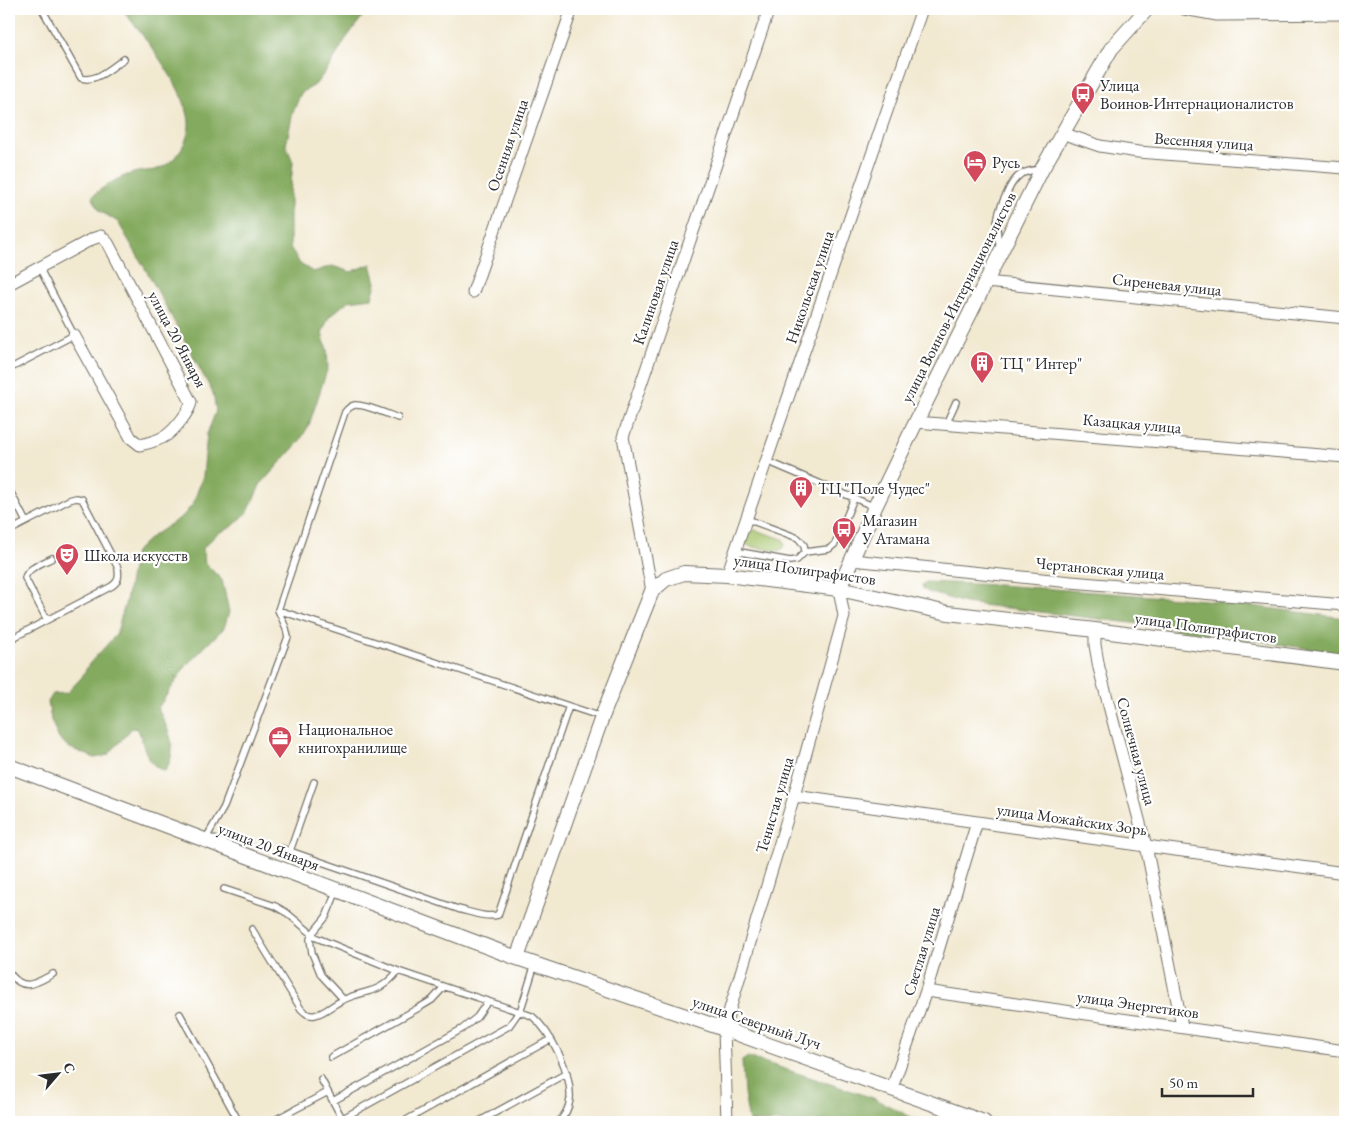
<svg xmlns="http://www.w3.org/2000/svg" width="1354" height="1131" font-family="'EB Garamond',serif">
<rect width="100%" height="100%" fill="#fff"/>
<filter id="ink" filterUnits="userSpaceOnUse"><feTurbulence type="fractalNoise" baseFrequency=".02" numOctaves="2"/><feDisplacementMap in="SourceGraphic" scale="10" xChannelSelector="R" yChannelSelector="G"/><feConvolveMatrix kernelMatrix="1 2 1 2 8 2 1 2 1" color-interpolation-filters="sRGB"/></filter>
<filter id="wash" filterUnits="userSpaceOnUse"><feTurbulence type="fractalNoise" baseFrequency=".0096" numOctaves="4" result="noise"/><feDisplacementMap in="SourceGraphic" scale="20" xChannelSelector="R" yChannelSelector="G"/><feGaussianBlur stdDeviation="1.12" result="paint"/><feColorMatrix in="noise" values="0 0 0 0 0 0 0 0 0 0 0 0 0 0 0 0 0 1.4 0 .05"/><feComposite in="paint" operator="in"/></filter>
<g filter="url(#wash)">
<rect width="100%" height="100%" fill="#f2e9d1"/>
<path fill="#a6c46b" stroke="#68784b" d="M752 529 783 539 785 545 783 549 776 551 749 546 746 544C745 538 747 533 752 529Z"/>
<path fill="#84aa5f" stroke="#586a45" d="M122 9H368L345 40 330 66 315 85 301 93 293 112 286 145 293 162 290 194V247L300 264 313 272 332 266 351 272 371 264 376 283 372 298 348 301 329 317 322 333 327 350 328 367 309 425 299 442 260 485 248 512 233 526 217 534 203 548 205 563 222 580 229 612 224 628 185 667 158 708C168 731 180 747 165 771 146 766 144 745 138 729L132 728 108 755 95 758 70 748 59 739 51 720 48 702 53 694 67 693 82 677 89 664 116 635 126 601 135 552 151 537 183 516 193 504 203 476 207 434 216 411 213 393 150 277 118 222 100 211 92 197C101 187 124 174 138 172 148 170 154 172 164 166 178 158 190 139 189 122 187 90 142 34 122 9Z
M926 582 998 585 1205 600 1345 618V654L1157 626 965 603 928 592 923 589 922 585Z
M748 1057 873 1098 921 1122H749L744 1093 742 1061Z"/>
</g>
<g filter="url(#ink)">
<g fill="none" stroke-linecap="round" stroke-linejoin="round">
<g stroke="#716e65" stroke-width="8">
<path id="service" d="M42 9 81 78C96 83 112 67 124 59
M1000 247C994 226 997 212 1007 193 1010 186 1014 179 1021 174 1027 171 1034 170 1040 169
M9 369 74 335 39 267
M946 424 956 402
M767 461 875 507
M9 489 26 522
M9 531 69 500 76 498 82 499 118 568C119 577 119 581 112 586L9 640
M735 551 790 561 797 560 805 552 804 545 798 538 747 519
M805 552 829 549 835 544 854 498
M278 610 602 717
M47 620 25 578C27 568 43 563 52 558
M205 840 224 807 288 637 286 628 278 610 345 412C348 408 350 406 355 405 365 404 387 414 398 418
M281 848 458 909C471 912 485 918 498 915L569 706
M290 851 314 782
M224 889 275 906 287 913 317 938 398 971 532 1016C551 1032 572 1073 570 1099 569 1108 565 1116 558 1122
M337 890 326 917 312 934 310 939 312 953 321 975 343 999
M252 929 301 1009C305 1013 308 1016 315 1015 325 1013 333 1004 343 1000 366 989 379 995 398 971
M9 972C23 993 36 983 53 974
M180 1014 239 1122
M331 1057 422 1006 432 1000 444 987
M321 1079 344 1122
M333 1101 462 1029 477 1017 488 1001
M271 1122 328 1092
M336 1122 509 1026 521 1009 535 964
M403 1122 551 1039
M478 1122 567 1073"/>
</g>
<g stroke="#716e65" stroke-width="13">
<path id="minor" d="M1184 9 1217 15 1345 14
M1062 133 1100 146 1138 152 1345 168
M986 282 1345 318
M9 284 92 239 101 236 108 243 191 402C190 411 175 429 167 435 160 440 149 443 140 445L131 438 74 335
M473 292 572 9
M916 422 1345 457
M852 560 1071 582 1345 605
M727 575 922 9
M652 591 623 437 769 9
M1095 630V645L1099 668 1146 846 1182 1026
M794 796 1146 846 1345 873
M926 991 1345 1051
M892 1088 926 991 977 822
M727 1122 724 1029 794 796 844 616 839 589"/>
</g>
<g stroke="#716e65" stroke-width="16">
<path id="tertiary" d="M839 589 875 507 916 422 1042 169 1111 49 1147 9
M9 766 517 958 724 1029 984 1122
M517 958 602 717 652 591 666 579 684 573 727 575 839 589 948 613 1095 630 1345 663"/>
</g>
<use href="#service" stroke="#fff" stroke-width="5.5"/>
<use href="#minor" stroke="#fff" stroke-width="11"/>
<use href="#tertiary" stroke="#fff" stroke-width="14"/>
</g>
</g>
<defs>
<g id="bus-pin" transform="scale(1.25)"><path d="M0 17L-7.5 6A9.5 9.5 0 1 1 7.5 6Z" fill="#d1495b" stroke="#fff"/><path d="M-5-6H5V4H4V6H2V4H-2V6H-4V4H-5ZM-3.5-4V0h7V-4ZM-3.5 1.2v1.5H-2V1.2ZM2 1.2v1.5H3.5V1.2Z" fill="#fff"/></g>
<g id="hotel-pin" transform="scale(1.25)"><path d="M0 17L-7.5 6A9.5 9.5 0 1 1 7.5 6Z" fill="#d1495b" stroke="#fff"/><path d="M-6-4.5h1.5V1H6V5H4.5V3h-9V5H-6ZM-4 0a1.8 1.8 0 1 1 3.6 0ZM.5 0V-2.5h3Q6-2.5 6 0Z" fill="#fff"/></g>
<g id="building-pin" transform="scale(1.25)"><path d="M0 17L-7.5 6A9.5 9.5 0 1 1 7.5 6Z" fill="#d1495b" stroke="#fff"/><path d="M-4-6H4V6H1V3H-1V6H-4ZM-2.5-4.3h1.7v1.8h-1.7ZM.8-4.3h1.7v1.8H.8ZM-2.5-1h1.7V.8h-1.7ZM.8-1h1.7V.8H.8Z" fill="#fff"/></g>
<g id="theatre-pin" transform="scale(1.25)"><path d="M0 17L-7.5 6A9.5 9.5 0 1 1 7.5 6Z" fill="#d1495b" stroke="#fff"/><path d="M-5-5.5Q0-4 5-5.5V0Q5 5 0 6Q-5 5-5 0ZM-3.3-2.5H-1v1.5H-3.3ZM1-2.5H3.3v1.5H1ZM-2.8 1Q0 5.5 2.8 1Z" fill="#fff"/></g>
<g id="office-pin" transform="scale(1.25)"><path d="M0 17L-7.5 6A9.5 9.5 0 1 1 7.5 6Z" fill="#d1495b" stroke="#fff"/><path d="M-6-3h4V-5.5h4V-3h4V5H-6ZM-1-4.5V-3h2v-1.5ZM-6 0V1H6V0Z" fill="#fff"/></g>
</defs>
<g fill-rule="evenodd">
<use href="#bus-pin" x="1083" y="94"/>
<use href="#hotel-pin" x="975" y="162"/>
<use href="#building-pin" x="982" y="363"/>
<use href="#building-pin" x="801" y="488"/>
<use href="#bus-pin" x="844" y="529"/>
<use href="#theatre-pin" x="67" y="555"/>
<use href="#office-pin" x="280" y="738"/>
</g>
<g text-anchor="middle" stroke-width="4.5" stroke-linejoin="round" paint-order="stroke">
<g font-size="16" fill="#2b2b2b" stroke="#fff" text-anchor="start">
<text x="1100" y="91">Улица<tspan x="1100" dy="18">Воинов-Интернационалистов</tspan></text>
<text x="992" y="168">Русь</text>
<text x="1000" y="369">ТЦ " Интер"</text>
<text x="818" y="494">ТЦ "Поле Чудес"</text>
<text x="862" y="526">Магазин<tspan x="862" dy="18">У Атамана</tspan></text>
<text x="84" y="561">Школа искусств</text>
<text x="298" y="735">Национальное<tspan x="298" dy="18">книгохранилище</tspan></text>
</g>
<g font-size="16" fill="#2b2b2b" stroke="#fff">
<text transform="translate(1204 141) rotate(4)" y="6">Весенняя улица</text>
<text transform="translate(507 145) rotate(-71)" y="6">Осенняя улица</text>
<text transform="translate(1167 284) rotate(6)" y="6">Сиреневая улица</text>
<text transform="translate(809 287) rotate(-71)" y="6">Никольская улица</text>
<text transform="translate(655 292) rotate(-71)" y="6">Калиновая улица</text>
<text transform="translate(958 297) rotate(-63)" y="6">улица Воинов-Интернационалистов</text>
<text transform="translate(178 339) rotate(62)" y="6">улица 20 Января</text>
<text transform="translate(1132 423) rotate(5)" y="6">Казацкая улица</text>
<text transform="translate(1100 568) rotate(5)" y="6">Чертановская улица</text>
<text transform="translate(805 569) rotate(8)" y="6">улица Полиграфистов</text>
<text transform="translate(1206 627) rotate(8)" y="6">улица Полиграфистов</text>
<text transform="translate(1137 751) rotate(75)" y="6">Солнечная улица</text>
<text transform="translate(774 805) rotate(-74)" y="6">Тенистая улица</text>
<text transform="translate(1072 819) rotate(8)" y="6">улица Можайских Зорь</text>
<text transform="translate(269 846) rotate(21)" y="6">улица 20 Января</text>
<text transform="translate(921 951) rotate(-73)" y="6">Светлая улица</text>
<text transform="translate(1138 1004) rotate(8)" y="6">улица Энергетиков</text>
<text transform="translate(757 1022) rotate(19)" y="6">улица Северный Луч</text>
</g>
</g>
<rect width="1354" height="1131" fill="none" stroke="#fff" stroke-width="30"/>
<g transform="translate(58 1074) rotate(62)" stroke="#ffffff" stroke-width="4" paint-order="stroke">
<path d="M0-4L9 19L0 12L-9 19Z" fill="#2b2b2b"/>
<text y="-8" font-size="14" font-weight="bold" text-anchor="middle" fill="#2b2b2b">С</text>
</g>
<path d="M1162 1088v8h91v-8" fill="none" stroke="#2b2b2b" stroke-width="2.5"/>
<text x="1169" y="1088" font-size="15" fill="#2b2b2b" stroke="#ffffff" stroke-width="4" paint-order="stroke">50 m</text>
</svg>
